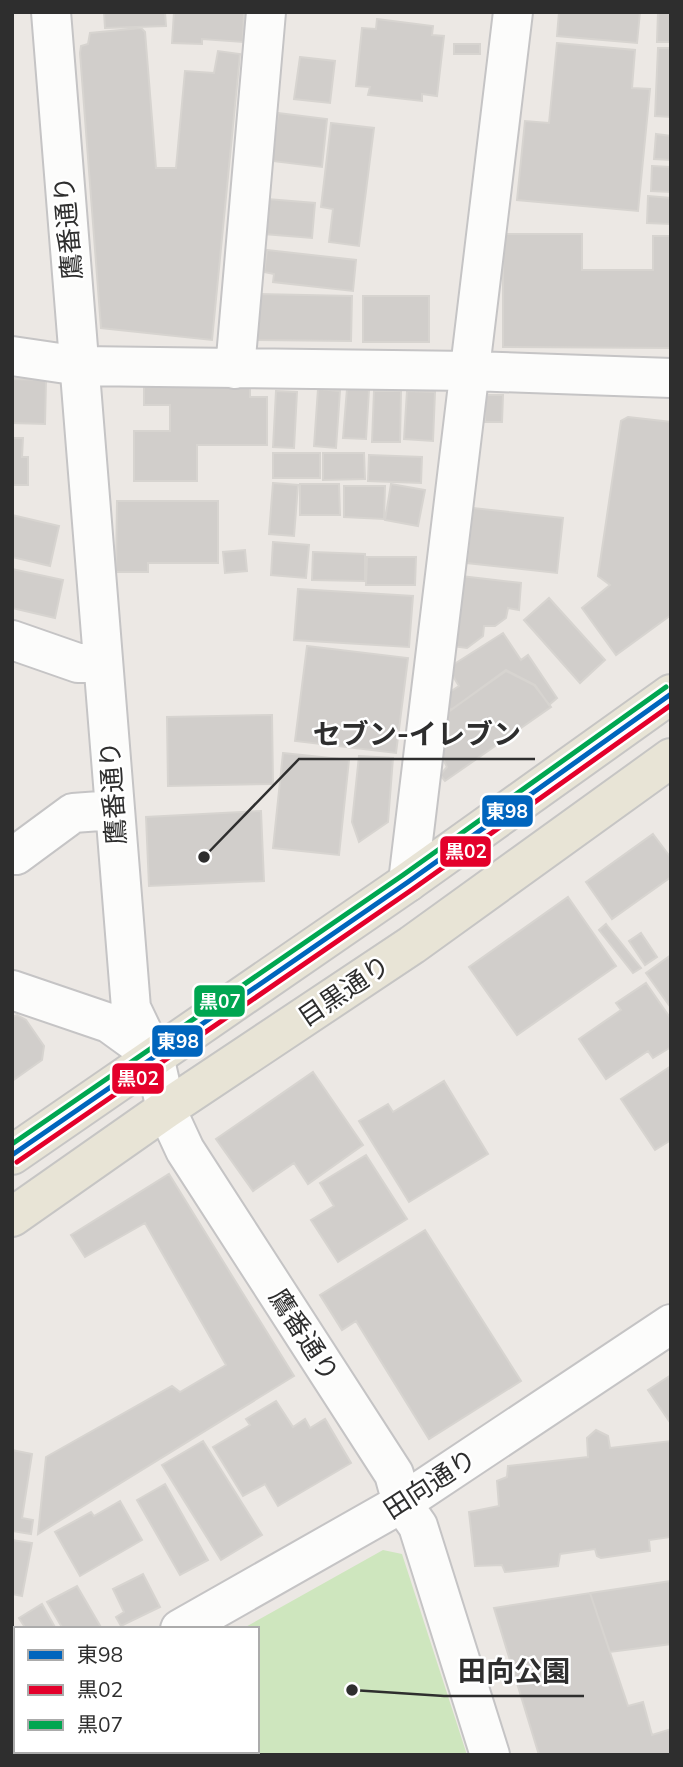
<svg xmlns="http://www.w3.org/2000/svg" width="683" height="1767" font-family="Mulish,'Noto Sans JP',sans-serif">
<rect width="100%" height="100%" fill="#ece8e4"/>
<path fill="#cee6be" d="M383 1550 402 1554 467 1755H34L29 1751H257V1629H242Z"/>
<path fill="#d1cecb" stroke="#d7d4d0" stroke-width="2" d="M104 12H165L166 26 105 28Z
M174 12H244L243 42 202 39V44L172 43Z
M559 12H640L637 43 557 36Z
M658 12H671V42H657Z
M377 19 433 26 432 35 444 36 437 96 422 94V101L368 95 370 87 356 86 362 28 376 29Z
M141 28 145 32 156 168H176L185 71 214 73 218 51 240 54 212 340 101 328 80 53 81 46 88 44 90 33Z
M557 43 635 50 632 88 650 89 638 211 517 200 525 121 549 123Z
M454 44H480V54H454Z
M658 48H671V117L655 116Z
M300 57 335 61 330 103 294 99Z
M278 113 327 119 322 167 272 161Z
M331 123 374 128 359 246 329 242 333 209 321 207Z
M656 134 671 136V160L654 159Z
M652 166 671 167V192L651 191Z
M648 196 671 198V224L647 223Z
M267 199 315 203 312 238 264 234Z
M503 234H582V270H653V236H671V348L503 347Z
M267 250 356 260 353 291 273 282 274 274 264 272Z
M258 294 352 296 351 341 258 340Z
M363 296H429V342H363Z
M12 379 46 380 45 424 12 423Z
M144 380 250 384V397H267V445H197V481H134V431H170V405H144Z
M318 389 340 391 336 448 314 446Z
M347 389 369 390 366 439 343 438Z
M276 391 297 392 294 448 273 447Z
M374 391H401L400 442H372Z
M407 391 435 392 433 441 404 439Z
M485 395H503L502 422H485Z
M628 417 671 422V615L616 655 582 608 610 585 598 576 621 421Z
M12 438H23L22 457H28V485H12Z
M273 453H320V478H273Z
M323 453H364L365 479 323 480Z
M369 455 422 457 421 483 368 481Z
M273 483 298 485 294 536 269 534Z
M300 484H339L340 515H300Z
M391 484 425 490 418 526 385 520Z
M344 486H385L384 519 344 517Z
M117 501H218V563H148V572H116Z
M473 508 563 518 557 573 467 563Z
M12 515 59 526 50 566 12 557Z
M273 542 309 545 306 578 271 575Z
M245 550 247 571 225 573 223 552Z
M313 552 365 554V581L312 580Z
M367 557H416L415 585H366Z
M12 569 63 580 55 618 12 608Z
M461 576 521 583 519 610 508 608 506 618 495 626H484L483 636 467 648 451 646Z
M298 589 413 596 409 647 294 640Z
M549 598 605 660 580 683 524 620Z
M503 633 521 660 528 655 557 698 549 705 535 685 506 670 451 710 442 697 459 686 448 668Z
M307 646 408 658 396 753 295 741Z
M506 671 534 685 551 707 445 781 440 775 447 767 439 751 444 719 448 712Z
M272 715 273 784 168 786 167 717Z
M283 753 349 760 339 855 273 848Z
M359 756 393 758 388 822 359 842 352 822Z
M261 811 264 881 149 886 146 817Z
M653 834 671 858V877L612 919 586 882Z
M568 897 616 966 517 1035 469 967Z
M606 924 641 968 633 973 599 930Z
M641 933 657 957 645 965 629 941Z
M671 955V1008L646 973Z
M646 983 671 1019V1047L653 1058 648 1051 606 1079 579 1039 621 1010 616 1003Z
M17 1015 26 1020 44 1046 42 1060 12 1081V1017Z
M671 1066V1140L655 1150 621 1099Z
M313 1072 363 1145 308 1184 294 1163 253 1191 216 1139Z
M444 1081 488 1154 409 1202 359 1121 388 1104 393 1112Z
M366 1155 407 1219 338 1262 311 1220 334 1206 320 1183Z
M169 1174 294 1376 38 1534 46 1457 172 1386 180 1392 226 1365 145 1223 85 1257 71 1235Z
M425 1230 521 1381 429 1439 356 1321 342 1330 320 1295Z
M671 1375V1419L669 1421 648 1390Z
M276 1401 293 1427 305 1419 310 1428 325 1419 351 1463 278 1506 265 1484 243 1496 213 1447 250 1425 246 1419Z
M596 1430 608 1436 610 1448 671 1441V1537L649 1540 650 1551 601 1558 597 1556 595 1549 560 1554 558 1566 505 1572 502 1565 475 1566 469 1512 499 1506 497 1481 507 1477 508 1466 588 1457 587 1438Z
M203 1441 262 1535 221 1560 162 1465Z
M12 1450 32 1454 22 1518 33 1520 31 1534 12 1531Z
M165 1484 208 1560 180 1575 137 1500Z
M120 1501 142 1540 80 1576 55 1532 91 1512 94 1516Z
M12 1540 32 1543 22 1596 12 1594Z
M143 1574 160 1607 121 1626 116 1617 124 1612 113 1589Z
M671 1581V1644L610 1652 590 1593Z
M77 1586 102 1629H63L47 1602Z
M590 1593 628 1706 643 1702 652 1735 671 1729V1755H539L494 1608Z
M42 1604 56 1629H26L19 1618Z"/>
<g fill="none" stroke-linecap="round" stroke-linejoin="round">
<g stroke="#c5c4c5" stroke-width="42">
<path id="minor" d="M51 12 131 1008 154 1056 166 1109 185 1150 394 1474 402 1503 418 1526 490 1755
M12 356 80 366 471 371 671 378
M235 369 266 12
M12 640 78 663H103
M16 855 73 813 114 810
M408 882 513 12
M12 990 109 1023 149 1052
M180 1629 402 1503 671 1324
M12 1694 16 1696"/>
</g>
<g stroke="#c6c5c4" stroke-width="42">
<path id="major" d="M12 1155 408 882 671 694
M12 1217 166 1109 412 945 671 758"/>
</g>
<use href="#minor" stroke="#fcfcfb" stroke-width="38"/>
<use href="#major" stroke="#e8e4d6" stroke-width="38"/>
<g stroke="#fff" stroke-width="10">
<path id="bus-1" d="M12 1155 408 882 671 694"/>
</g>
<g stroke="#fff" stroke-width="10">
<path id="bus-2" d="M17 1162 413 889 671 705"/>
</g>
<g stroke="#fff" stroke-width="10">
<path id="bus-3" d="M12 1144 403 875 666 687"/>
</g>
<use href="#bus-1" stroke="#0065bd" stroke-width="5"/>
<use href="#bus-2" stroke="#e4002b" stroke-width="5"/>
<use href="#bus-3" stroke="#00a651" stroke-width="5"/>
</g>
<g text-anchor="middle" stroke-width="5" stroke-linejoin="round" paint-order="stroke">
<g font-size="26" fill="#2e2e2e" stroke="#fff">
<text transform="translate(68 228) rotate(-95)" y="9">鷹番通り</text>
<text transform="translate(113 793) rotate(-94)" y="9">鷹番通り</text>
<text transform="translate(344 991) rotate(-34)" y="9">目黒通り</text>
<text transform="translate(304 1335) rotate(57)" y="9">鷹番通り</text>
<text transform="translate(430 1484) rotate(-33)" y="9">田向通り</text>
</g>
</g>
<path fill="none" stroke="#2e2e2e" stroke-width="2.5" d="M204 857L299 759H535M352 1690L444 1696H584"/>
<g fill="#2e2e2e" stroke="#fff" stroke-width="2.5">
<circle cx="204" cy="857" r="7"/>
<circle cx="352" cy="1690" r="7"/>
</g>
<g font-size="28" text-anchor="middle" font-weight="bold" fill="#2e2e2e" stroke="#fff" stroke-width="5" stroke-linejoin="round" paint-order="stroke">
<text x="417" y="744">セブン-イレブン</text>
<text x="514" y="1681">田向公園</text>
</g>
<g stroke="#fff" stroke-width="2.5">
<rect x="481" y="794" width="53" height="34" rx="7" fill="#0065bd"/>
<rect x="439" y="835" width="53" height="33" rx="7" fill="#e4002b"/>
<rect x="193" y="984" width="53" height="34" rx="7" fill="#00a651"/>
<rect x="151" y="1024" width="53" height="34" rx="7" fill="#0065bd"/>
<rect x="111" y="1062" width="54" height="33" rx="7" fill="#e4002b"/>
</g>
<g font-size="19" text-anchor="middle" font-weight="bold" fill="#fff">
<text x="507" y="818">東98</text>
<text x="466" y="858">黒02</text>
<text x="220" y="1008">黒07</text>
<text x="178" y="1048">東98</text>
<text x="138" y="1085">黒02</text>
</g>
<rect width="683" height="1767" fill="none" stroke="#2e2e2e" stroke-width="28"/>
<rect x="14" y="1627" width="245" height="126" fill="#ffffff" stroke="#ababab" stroke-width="2"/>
<rect x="28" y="1650" width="35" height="10" fill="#0065bd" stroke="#ababab" stroke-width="2"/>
<text x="77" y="1662" font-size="21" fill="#2e2e2e">東98</text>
<rect x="28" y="1685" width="35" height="10" fill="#e4002b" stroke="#ababab" stroke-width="2"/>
<text x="77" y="1697" font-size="21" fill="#2e2e2e">黒02</text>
<rect x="28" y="1720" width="35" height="10" fill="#00a651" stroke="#ababab" stroke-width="2"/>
<text x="77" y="1732" font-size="21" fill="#2e2e2e">黒07</text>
</svg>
